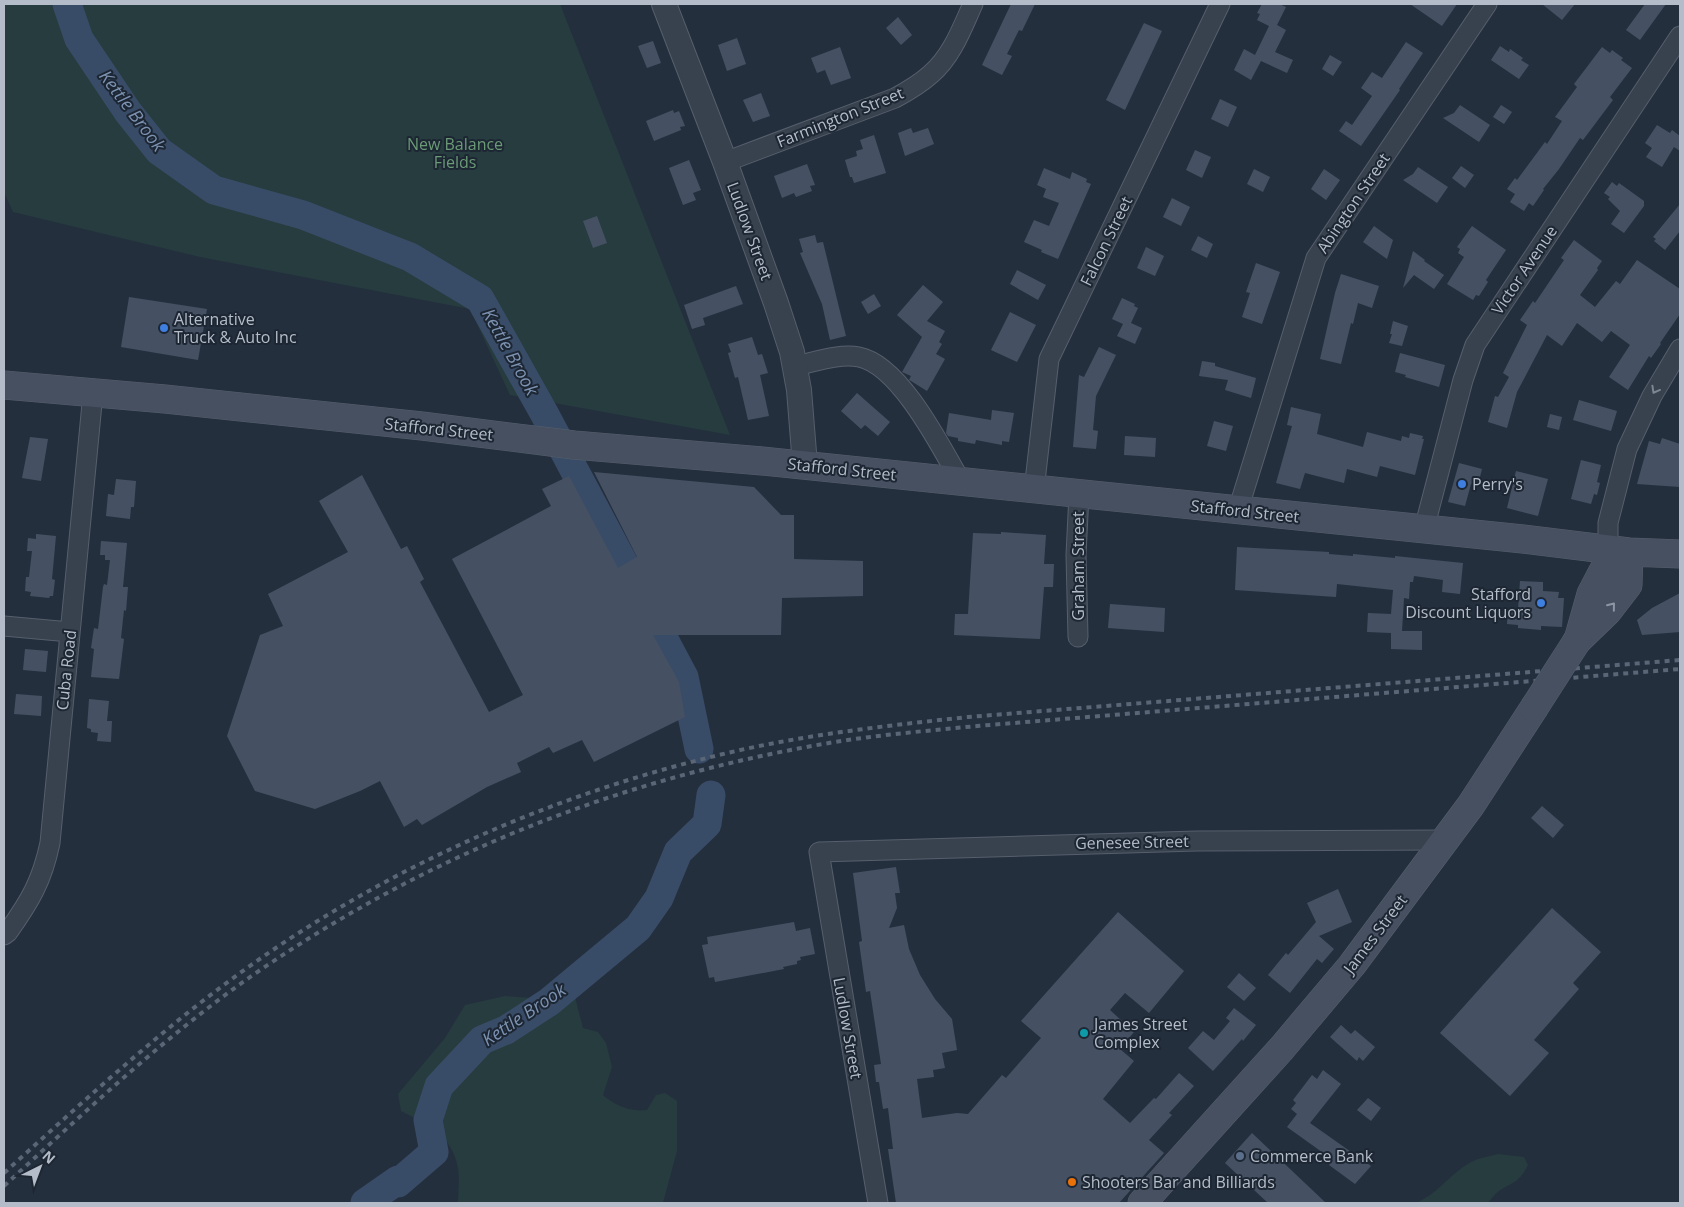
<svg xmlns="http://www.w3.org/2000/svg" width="1684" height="1207" font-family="'Open Sans',sans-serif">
<rect width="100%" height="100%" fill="#242f3e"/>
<path fill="#263c3f" d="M4 4H560L730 435 510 395 470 309 200 257 13 212 4 192Z
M552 991 575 997 583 1028 598 1032 606 1043 612 1067 603 1095C616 1106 630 1112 647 1110L656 1095 665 1093 677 1101V1151L663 1203H458C458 1192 460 1179 458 1168 452 1135 428 1125 401 1111L398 1094 445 1038 465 1005 505 996 533 998Z
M1498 1154 1524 1157 1528 1165C1519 1183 1513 1182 1499 1191 1495 1194 1491 1199 1488 1203H1416C1440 1193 1455 1167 1478 1159 1484 1157 1492 1156 1498 1154Z"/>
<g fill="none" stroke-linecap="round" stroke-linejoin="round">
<path stroke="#394c67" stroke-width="29" d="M67 4 79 39 128 112 159 151 214 190 303 215 410 257 480 299 544 413 684 677 699 749
M365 1203 398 1180V1183L434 1152 428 1120 439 1086 482 1040 506 1030 549 1002 638 928 659 898 678 852 707 824 711 795"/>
</g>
<path fill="#455162" d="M1011 4H1035L1022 31 1019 30 1007 54 1012 56 1002 75 982 65Z
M1262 4H1279L1286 7 1277 25 1286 30 1275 52 1293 60 1287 73 1261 61 1251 80 1234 70 1244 49 1255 55 1269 26 1257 20 1260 14 1257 13Z
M1410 4H1457L1442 26Z
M1542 4H1575L1562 20Z
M1645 4H1666L1640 40 1626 30Z
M898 17 912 35 901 45 886 28Z
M1144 23 1162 31 1125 110 1106 100Z
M737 38 746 64 727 71 718 45Z
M653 41 661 63 647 68 638 46Z
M1406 42 1423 53 1399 89 1400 90 1361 146 1339 131 1346 121 1352 125 1372 96 1361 88 1372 72 1382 78Z
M1500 46 1509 52 1510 49 1523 58 1521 60 1529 65 1519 79 1491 60Z
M840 47 851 78 831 85 825 70 817 73 811 58Z
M1602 47 1610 53 1612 50 1623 58 1621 60 1632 68 1610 97 1613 100 1583 140 1580 138 1559 169 1543 189 1544 190 1533 206 1529 203 1524 211 1510 202 1515 194 1507 189 1515 178 1517 180 1545 142 1547 144 1562 121 1555 117 1577 87 1574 84Z
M1330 55 1342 62 1333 76 1322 69Z
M761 93 770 116 753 122 743 100Z
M1220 99 1237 107 1228 127 1211 119Z
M1460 105 1490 125 1479 142 1443 118 1454 113Z
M1501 105 1512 112 1504 124 1493 117Z
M673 110 674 113 679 111 685 126 680 127 681 130 654 141 646 121Z
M1657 125 1670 133 1672 130 1680 136V151L1674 147 1662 167 1646 157 1652 148 1645 143Z
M911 128 913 133 928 128 934 144 905 156 898 133Z
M874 135 886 173 854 183 852 177H850L845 160 857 156 856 151 863 149 860 140Z
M1195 150 1211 157 1202 178 1186 170Z
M689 160 701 190 693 193 696 200 683 205 669 168Z
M807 164 815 185 810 186 812 191 796 197 794 193 782 198 774 176Z
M1461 166 1474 175 1465 188 1452 178Z
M1418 167 1448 187 1437 203 1403 180 1413 174Z
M1044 168 1070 179 1072 172 1087 179 1086 182 1091 184 1058 259 1041 252 1042 250 1024 242 1034 220 1049 226 1059 203 1043 197 1046 189 1037 185Z
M1254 169 1270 177 1263 192 1247 184Z
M1324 169 1340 180 1326 200 1311 189Z
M1612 182 1617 186 1619 183 1644 201V206L1624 233 1611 224 1620 211 1608 199 1610 197 1604 193Z
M1172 198 1190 207 1181 226 1163 217Z
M1680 204V231L1665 250 1654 241 1656 239 1653 237Z
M597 216 607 243 593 248 583 221Z
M1374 226 1393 240 1387 259 1363 242Z
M1472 226 1506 250 1486 280 1488 282 1479 296 1476 295 1473 300 1447 284 1464 257 1458 253 1460 249 1457 247Z
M815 235 817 243 823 242 846 336 830 340 822 304 800 253 803 252 799 239Z
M1198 236 1213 244 1207 258 1191 250Z
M1574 240 1602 261 1597 268 1598 270 1580 295 1595 307 1616 281 1620 284 1637 260 1680 289V314L1660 343 1661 344 1651 358 1649 356 1628 390 1609 377 1630 345 1611 331 1602 342 1577 323 1562 346 1547 335 1517 392 1507 428 1488 422 1495 396 1498 397 1509 377 1503 373 1527 325 1520 320 1533 301 1535 303 1564 260 1561 258Z
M1146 247 1164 256 1155 276 1137 268Z
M1413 251 1425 260 1424 261 1444 275 1434 289 1414 275 1403 288Z
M1256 263 1280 272 1262 324 1242 317 1250 293 1246 292Z
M1017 270 1046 285 1038 300 1010 284Z
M1341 274 1379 286 1372 308 1358 303 1353 324 1351 323 1341 364 1320 359 1335 293Z
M923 285 943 302 927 321 945 331 939 342 942 344 936 354 945 359 927 391 911 381 909 380 911 376 902 372 922 337 897 315Z
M736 286 743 304 703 318 705 325 692 329 684 305Z
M874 294 881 306 868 314 861 302Z
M129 297 207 309 198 360 121 347Z
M1122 298 1135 304 1134 306 1138 308 1131 323 1142 328 1135 344 1117 336 1123 324 1112 319Z
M1010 312 1036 325 1017 362 991 350Z
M1393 321 1408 326 1402 346 1389 343 1392 334H1390Z
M752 337 758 355 762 354 768 373 760 375 769 416 748 420 738 377 735 378 728 353 731 352 728 344Z
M1099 347 1116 355 1096 396 1093 430 1098 431 1096 449 1073 447 1079 375 1084 377Z
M1400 353 1445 365 1439 387 1405 377 1406 375 1395 372Z
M1202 361 1215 363V366L1256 378 1251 398 1225 390 1228 380 1199 376Z
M857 393 890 422 878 436 865 425 861 429 841 411Z
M1579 400 1617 411 1611 431 1573 420Z
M1291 407 1321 414 1317 434 1363 447 1367 432 1401 441 1402 436 1409 438 1410 433 1423 436 1422 439H1424L1415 475 1380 466 1377 477 1347 469 1344 483 1305 473 1300 489 1276 483 1292 426 1287 425Z
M992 410 1014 413 1009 442 1002 441V445L976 440 975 444 958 441V438L948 436 946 433 949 413 991 420Z
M1550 414 1562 417 1559 430 1547 427Z
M1214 421 1233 426 1226 451 1207 446Z
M1125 436 1156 438 1155 457 1124 455Z
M30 437 48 439 41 481 22 478Z
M1662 438 1680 444V487L1637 484 1649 441 1660 444Z
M1581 460 1601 465 1597 482 1600 483 1597 495 1594 494 1591 504 1571 499Z
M1459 463 1482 469 1478 485 1471 484 1465 506 1448 502Z
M1516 471 1548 479 1538 516 1507 508Z
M594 472 754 487 781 515H794V559L863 561V596L782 598 781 635H653L679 682 685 717 594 762 582 740 553 753 549 747 517 763 521 772 487 787 422 825 417 819 404 827 380 781 360 791 315 809 255 791 227 736 260 635 283 626 268 594 348 552 319 501 362 475 401 549 407 546 424 579 420 582 489 712 523 695 452 559 551 506 542 489 569 476 618 568 637 557Z
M116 479 136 481 134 507H131L130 519 106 516 108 494 114 495Z
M1001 532 1046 535 1044 564H1054L1053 587H1044L1040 639 954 635 955 614H968L973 533 1001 534Z
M36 534 56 536 52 579 55 580 53 596H50L49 598 30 596 31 592 25 591 26 577H29L32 551H27L28 538 36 539Z
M101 541 127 543 123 587H128L126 611 124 610 121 638 124 639 119 679 91 677 94 649 91 648 94 628 98 629 103 587 104 584 107 585 110 560H105V555H100Z
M1237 547 1329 552V554L1353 556V554L1395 558V556L1463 563 1460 594 1442 592 1443 580 1414 576 1413 582H1410L1409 599 1404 598 1402 631H1422V650L1391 649V633L1367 632 1368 613 1391 614 1393 590 1337 584 1336 597 1235 590Z
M1520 581 1543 582V591L1559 592 1558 598H1564L1562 627 1541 626V630L1518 628V625L1507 624 1508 608 1518 609Z
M1680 593V632L1642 635 1637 620 1652 608Z
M1110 604 1165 608 1164 632 1108 628Z
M25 649 48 651 46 672 23 670Z
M16 694 42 696 41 716 14 714Z
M89 699 109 701 107 721H112L111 742 97 741 98 733 91 732V729L87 728Z
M1542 806 1564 825 1553 838 1531 818Z
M896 867 900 893H895L897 908 889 928 904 925 909 949 920 975 935 999 952 1019 957 1050 942 1053 945 1068 933 1070 934 1077 917 1079 922 1118 957 1113 968 1114 1002 1075 1006 1078 1041 1038 1021 1021 1118 912 1184 971 1149 1013 1125 993 1110 1010 1134 1032 1120 1049 1134 1061 1103 1099 1130 1123 1154 1098 1156 1099 1179 1073 1194 1086 1169 1113 1172 1115 1149 1140 1164 1153 1119 1203H896L888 1149H893L888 1108 883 1109 879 1082H876L874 1065 881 1064 870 991 866 992 859 942 862 941 853 873Z
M1338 889 1352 922 1319 936 1334 949 1322 963 1317 959 1290 993 1268 975 1286 953 1288 955 1316 922 1307 903Z
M1552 908 1601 952 1573 983 1579 989 1534 1040 1549 1053 1510 1096 1440 1033Z
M794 922 796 931 810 928 815 954 800 957 801 960 797 961V964L783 967 784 969 715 982 714 977 709 978 702 945 708 944 707 937Z
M1239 973 1256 988 1244 1001 1227 987Z
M1234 1008 1256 1025 1243 1041 1242 1039 1213 1071 1188 1048 1203 1031 1214 1040 1230 1021 1226 1018Z
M1341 1025 1351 1034 1355 1030 1375 1047 1363 1061 1359 1057 1357 1061 1330 1037Z
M1323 1070 1341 1084 1310 1123 1371 1166 1355 1184 1329 1165 1333 1160 1287 1127 1297 1114 1291 1109 1296 1103 1293 1100 1312 1075 1317 1079Z
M1368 1098 1381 1108 1371 1121 1357 1110Z
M1252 1133 1326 1203H1268L1225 1163Z"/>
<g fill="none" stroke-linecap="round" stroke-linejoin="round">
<g stroke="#565f6c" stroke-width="21">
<path id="minor" d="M725 162 895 98C908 91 920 84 931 74 952 56 962 28 973 4
M795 366C815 362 839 353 859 357 900 365 941 447 961 482
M1034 490 1049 359 1220 4
M1238 510 1316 258 1487 4
M1424 529 1463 380 1475 345 1680 36
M1608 549V523L1627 449 1652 396 1680 349
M4 626 70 632
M1078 637 1076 555 1079 494
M4 935 8 932C30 901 42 881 50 843L93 393
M878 1203 819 852 1197 841 1446 840"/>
</g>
<g stroke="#565f6c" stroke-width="26">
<path id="tertiary" d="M664 4 725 162 776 303 792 352 799 390 805 465"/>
</g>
<g stroke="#565f6c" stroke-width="29">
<path id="secondary" d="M4 385 165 399 422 426 574 445 762 461 1523 539 1629 552 1680 554
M1578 640 1591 594 1603 571 1629 552
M1577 641 1608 611 1628 585 1629 552
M1142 1203 1282 1048 1352 965 1471 805 1534 708"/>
</g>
<use href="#minor" stroke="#38414e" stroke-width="19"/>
<use href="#tertiary" stroke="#38414e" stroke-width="24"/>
<use href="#secondary" stroke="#465061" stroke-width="28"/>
<path stroke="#5a6575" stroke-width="4" stroke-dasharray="5 5" stroke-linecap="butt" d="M4 1173C83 1102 160 1030 247 968 395 862 568 788 745 749 819 733 893 725 968 717L1680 660
M4 1186C84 1113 164 1037 253 975 427 855 616 780 823 744 874 735 926 731 977 726L1680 669"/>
<g stroke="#565f6c" stroke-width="29" stroke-linecap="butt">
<path id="secondary-bridge" d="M1534 708 1577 641"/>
</g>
<use href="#secondary-bridge" stroke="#465061" stroke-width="28"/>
</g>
<defs><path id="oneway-chevron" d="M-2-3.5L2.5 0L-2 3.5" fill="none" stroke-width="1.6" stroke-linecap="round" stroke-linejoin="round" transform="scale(1.25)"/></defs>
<use stroke="#7c8592" href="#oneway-chevron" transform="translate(1655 390) rotate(119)"/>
<use stroke="#8e96a5" href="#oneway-chevron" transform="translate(1612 606) rotate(-51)"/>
<g fill="#3f7fe0" stroke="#1d2633" stroke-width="2">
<circle cx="164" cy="328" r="5"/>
<circle cx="1462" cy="484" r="5"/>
<circle cx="1541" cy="603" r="5"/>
</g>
<circle fill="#0f9aa8" stroke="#1d2633" stroke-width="2" cx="1084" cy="1033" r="5"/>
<circle fill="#5c6f8a" stroke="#1d2633" stroke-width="2" cx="1240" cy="1156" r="5"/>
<circle fill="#e8710a" stroke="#1d2633" stroke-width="2" cx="1072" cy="1182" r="5"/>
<g text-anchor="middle" stroke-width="4" stroke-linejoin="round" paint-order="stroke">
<g font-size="16" fill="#b4bcc9" stroke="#1d2633">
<text transform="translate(840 117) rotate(-22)" y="6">Farmington Street</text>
<text transform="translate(1353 203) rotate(-56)" y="6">Abington Street</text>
<text transform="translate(750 231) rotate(70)" y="6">Ludlow Street</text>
<text transform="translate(1106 241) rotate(-64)" y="6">Falcon Street</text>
<text transform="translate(1524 270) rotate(-56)" y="6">Victor Avenue</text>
<text transform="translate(439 429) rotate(6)" y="6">Stafford Street</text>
<text transform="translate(842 469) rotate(6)" y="6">Stafford Street</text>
<text transform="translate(1245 511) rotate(6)" y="6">Stafford Street</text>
<text transform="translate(1078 566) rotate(-90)" y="6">Graham Street</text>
<text transform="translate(66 670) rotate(-84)" y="6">Cuba Road</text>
<text transform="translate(1132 842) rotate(-1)" y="6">Genesee Street</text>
<text transform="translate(1375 934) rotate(-53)" y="6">James Street</text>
<text transform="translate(848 1028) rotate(80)" y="6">Ludlow Street</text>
</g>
<g font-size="16" fill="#6b9a76" stroke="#1d2633">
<text x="455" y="150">New Balance<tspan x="455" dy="18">Fields</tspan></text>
</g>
<g font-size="16" fill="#b4bcc9" stroke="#1d2633" text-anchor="start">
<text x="174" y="325">Alternative<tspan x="174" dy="18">Truck &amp; Auto Inc</tspan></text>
<text x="1472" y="490">Perry's</text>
<text x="1531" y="600" text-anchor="end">Stafford<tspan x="1531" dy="18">Discount Liquors</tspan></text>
<text x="1094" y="1030">James Street<tspan x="1094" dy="18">Complex</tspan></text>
<text x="1250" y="1162">Commerce Bank</text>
<text x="1082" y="1188">Shooters Bar and Billiards</text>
</g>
<g font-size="18" font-style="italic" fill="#7c92b1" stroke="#1d2633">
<text transform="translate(132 111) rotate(53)" y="6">Kettle Brook</text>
<text transform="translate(510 352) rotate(61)" y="6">Kettle Brook</text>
<text transform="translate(524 1015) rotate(-34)" y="6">Kettle Brook</text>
</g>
</g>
<rect width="1684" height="1207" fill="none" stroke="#b4bcc9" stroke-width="10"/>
<g transform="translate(40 1167) rotate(42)" stroke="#1d2633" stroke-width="4" paint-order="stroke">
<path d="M0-4L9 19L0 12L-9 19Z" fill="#b4bcc9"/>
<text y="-8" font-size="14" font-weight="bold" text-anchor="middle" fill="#b4bcc9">N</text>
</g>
</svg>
